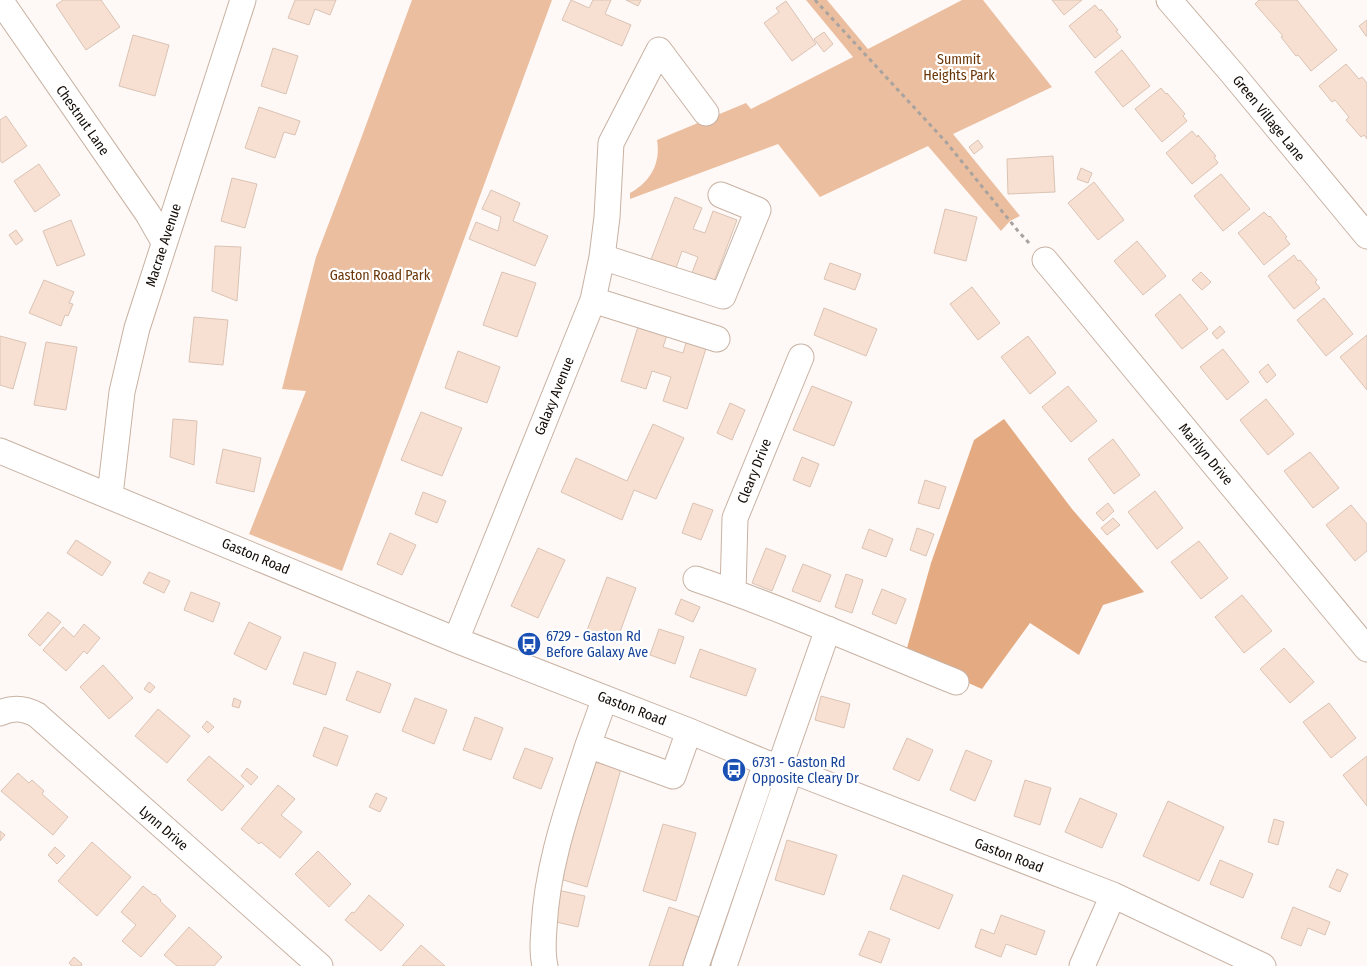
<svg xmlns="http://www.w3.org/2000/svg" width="1367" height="966" font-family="'Fira Sans Condensed',sans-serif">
<rect width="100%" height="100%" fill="#fef9f6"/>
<path fill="#ebbea0" d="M412 0H552L342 571 249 534 306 391 282 389 316 257 359 144Z
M806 0H827L868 49 962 0H983L1052 87 953 134 1020 216 1010 221 1001 231 928 146 820 197 778 144 630 199V193C650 182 661 164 657 140L746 103 751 109 853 57Z"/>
<path fill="#e4ab83" d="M1004 419 1072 509 1144 592 1103 605 1079 655 1030 623 982 689 905 655 931 563 974 440Z"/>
<path fill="#f7e0d1" stroke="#dac3b4" d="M63 0H101L120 27 86 50 56 5Z
M295 0H336L330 15 315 9 309 25 288 18Z
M571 0 589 8 593 0H611L605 14 631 25 622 46 562 20Z
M626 0H641L638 6Z
M1052 0H1082L1064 15Z
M1259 0H1297L1337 50 1311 71 1298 55 1296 56 1281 37 1283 36 1255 4Z
M786 1 816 44 792 61 764 23 779 12 776 8Z
M1095 5 1100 11 1101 9 1118 30 1116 31 1121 37 1095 58 1069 26Z
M1367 20V36H1366L1359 26Z
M824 32 833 44 824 52 814 39Z
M133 35 169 45 155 96 119 86Z
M273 48 298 56 286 94 261 86Z
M1122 50 1150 86 1123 107 1095 72Z
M1346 64 1359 79 1362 77 1367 83V139L1364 135 1361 137 1346 120 1349 117 1335 100 1332 102 1319 86Z
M1161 88 1166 94 1167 93 1185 114 1183 116 1187 121 1162 142 1135 109Z
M259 107 300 121 295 135 284 132 275 158 245 148Z
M6 116 27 146 2 163 0 160V120Z
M1192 131 1197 137 1198 135 1216 156 1214 157 1218 163 1192 184 1166 153Z
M978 140 983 147 974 154 969 147Z
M1053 156 1055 192 1008 194 1007 159Z
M39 164 60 195 35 212 14 181Z
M1081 168 1092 173 1088 183 1077 179Z
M1221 174 1250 209 1223 231 1194 196Z
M232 178 257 184 245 228 221 221Z
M1094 182 1124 220 1098 240 1068 203Z
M491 190 520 203 513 221 548 236 535 266 469 239 476 222 498 231 501 217 482 209Z
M675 197 702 208 693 229 705 233 713 211 737 220 712 287 690 278 698 257 682 251 675 271 650 262Z
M945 209 977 217 966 261 934 253Z
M1264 212 1269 217 1270 216 1287 237 1285 238 1290 244 1264 265 1238 233Z
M71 220 85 255 57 266 43 231Z
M16 230 23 240 16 245 9 235Z
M1137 241 1166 276 1143 295 1114 261Z
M215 246 241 247 237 301 212 291Z
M1294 255 1298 261 1300 260 1317 280 1315 282 1320 288 1294 309 1268 276Z
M830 263 861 274 855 290 824 279Z
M502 272 536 283 517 337 483 325Z
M1201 272 1211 282 1202 290 1192 280Z
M44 280 74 292 69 303 73 304 68 316 65 315 61 326 29 313Z
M972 287 1000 323 978 340 950 304Z
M1180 294 1208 329 1182 349 1155 315Z
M1324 298 1353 334 1326 356 1297 320Z
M824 308 877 329 866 356 814 335Z
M194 317 228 320 223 365 189 362Z
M641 317 670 326 663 347 683 353 688 336 708 342 687 409 663 401 671 377 652 371 646 389 621 381Z
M1220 326 1225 332 1217 339 1212 333Z
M1367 335V390L1340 357Z
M0 336 26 343 13 389 0 385Z
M1028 336 1056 373 1030 394 1001 357Z
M46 342 77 347 66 410 34 405Z
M1223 349 1249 382 1227 400 1200 367Z
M458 351 500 367 487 403 445 388Z
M1268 364 1276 375 1267 383 1259 372Z
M812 386 852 402 834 446 793 430Z
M1068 386 1097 421 1071 442 1042 407Z
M1266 399 1294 434 1268 455 1240 420Z
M730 403 745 410 732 440 717 433Z
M421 412 462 428 442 476 401 460Z
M173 419 197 421 194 465 170 457Z
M653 424 684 438 656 499 634 490 622 520 561 492 576 458 627 481Z
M1113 439 1140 475 1114 494 1088 459Z
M223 449 261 458 254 492 216 483Z
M1310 452 1339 488 1313 508 1284 471Z
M802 457 819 464 810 487 793 480Z
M925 480 946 487 939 509 918 503Z
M1155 491 1183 528 1157 549 1128 512Z
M423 492 446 501 437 523 415 514Z
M693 503 713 510 701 540 682 533Z
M1108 503 1114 511 1103 521 1096 513Z
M1351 505 1367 524V551L1355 561 1326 525Z
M1113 518 1120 525 1107 535 1101 528Z
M917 528 934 534 926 556 910 550Z
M869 529 893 539 886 557 862 548Z
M390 533 416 545 402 575 377 564Z
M76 540 111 562 102 576 67 553Z
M1199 541 1228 578 1201 599 1171 562Z
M538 548 565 560 538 618 511 606Z
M766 548 786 556 772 591 752 583Z
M803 564 831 575 820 602 792 591Z
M149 572 170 581 164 593 143 583Z
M846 574 863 580 852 613 835 607Z
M607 577 636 588 616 643 586 633Z
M882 589 906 599 896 624 872 614Z
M191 592 220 603 213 622 184 610Z
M1242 595 1272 631 1244 653 1215 617Z
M681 599 700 607 693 622 675 614Z
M48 612 61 622 40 646 28 635Z
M249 622 281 637 266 670 234 654Z
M84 624 100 638 87 654 84 651 66 671 43 650 63 627 74 637Z
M659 629 684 637 675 664 650 655Z
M1284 648 1314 682 1290 703 1260 669Z
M700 649 756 669 746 696 690 677Z
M304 652 336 663 326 695 293 684Z
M103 665 133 698 109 719 80 687Z
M357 671 391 684 380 713 346 700Z
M149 682 155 687 150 693 144 689Z
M821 696 850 704 844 728 815 720Z
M234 698 241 701 239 708 232 706Z
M415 698 447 710 434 744 402 731Z
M1329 703 1356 738 1331 758 1303 722Z
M158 709 190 736 167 763 135 736Z
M475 717 503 728 491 760 463 750Z
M207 721 214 727 208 733 202 727Z
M324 727 348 736 337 766 313 756Z
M907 738 933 750 919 781 893 769Z
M525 748 553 758 541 789 513 778Z
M966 750 992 761 975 801 950 790Z
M209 756 244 786 222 811 187 780Z
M1367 756V806L1343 775Z
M587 760 621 769 587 887 553 877Z
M247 768 258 777 251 785 241 776Z
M18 773 29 783 32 780 44 791 42 794 68 817 53 835 1 791Z
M1025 780 1051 788 1040 825 1014 816Z
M278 785 295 799 281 815 302 832 280 858 261 842 259 844 241 829Z
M376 793 387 798 380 812 369 807Z
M1080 798 1117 814 1102 848 1065 832Z
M1168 801 1224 827 1199 881 1143 856Z
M1274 819 1284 822 1278 845 1268 842Z
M663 824 696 833 676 901 643 891Z
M0 831 5 835 0 841Z
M787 840 837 855 824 895 775 880Z
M92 842 131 877 97 916 58 881Z
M55 847 65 856 57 864 48 855Z
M318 851 351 884 329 907 295 874Z
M1220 860 1253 874 1243 898 1210 884Z
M1337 869 1348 874 1340 892 1329 887Z
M903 875 953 895 939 929 890 909Z
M143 886 154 895 155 894 161 900 160 901 176 916 141 957 122 941 136 925 121 912Z
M553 889 585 896 578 927 547 920Z
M369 895 404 925 381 951 345 920 352 912 354 913Z
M669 907 699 917 683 966H649Z
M1293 907 1330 922 1325 935 1308 928 1301 946 1281 938Z
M1001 915 1045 931 1036 955 1006 944 1001 957 975 947 981 929 994 934Z
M189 927 222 957 214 966H177L164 955Z
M869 931 890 939 881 963 859 955Z
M421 945 445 966H402Z
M74 957 82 964 81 966H72L69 963Z"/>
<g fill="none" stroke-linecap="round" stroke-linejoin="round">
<g stroke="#c8b2a3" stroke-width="27">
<path id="minor" d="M0 0 148 214 164 242
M1169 0 1232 73 1367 236
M602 257 723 296 758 210 721 195
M1045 260 1367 649
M593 300 717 339
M0 451 456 640 689 731 766 763 780 766 1113 895 1263 966
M110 495 122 392 137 328 243 0
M696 579C784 609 869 647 956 682
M733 592 735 518 801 357
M456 640 593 300 602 257 607 217 611 143 659 50 706 113
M0 713C13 707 24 708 37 715L320 966
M588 745 605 698
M780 766 828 629
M545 966C542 953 543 941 544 928 547 864 569 805 588 745L673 776 689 731
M696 966 766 763
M724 966 790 771
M1082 966 1113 895"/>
</g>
<path stroke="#a9a39f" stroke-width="3" stroke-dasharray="4 4" stroke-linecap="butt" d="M815 0 946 142 1018 231 1029 243"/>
<use href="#minor" stroke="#fff" stroke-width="25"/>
</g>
<defs>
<g id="bus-disc" transform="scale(1.25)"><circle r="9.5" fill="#1a4fb4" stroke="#fff"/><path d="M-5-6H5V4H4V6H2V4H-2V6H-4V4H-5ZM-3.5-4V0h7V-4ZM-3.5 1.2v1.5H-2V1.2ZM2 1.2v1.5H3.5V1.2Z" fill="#fff"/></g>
</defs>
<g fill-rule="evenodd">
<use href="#bus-disc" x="529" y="644"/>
<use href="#bus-disc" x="734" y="770"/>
</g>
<g text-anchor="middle" stroke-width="4.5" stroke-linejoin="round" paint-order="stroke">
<g font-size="14" fill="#6b3607" stroke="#fff">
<text x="959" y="64">Summit<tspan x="959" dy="16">Heights Park</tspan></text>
<text x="380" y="280">Gaston Road Park</text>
</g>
<g font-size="14" fill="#130c07" stroke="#fff">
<text transform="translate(1269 118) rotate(51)" y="5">Green Village Lane</text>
<text transform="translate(83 120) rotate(55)" y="5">Chestnut Lane</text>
<text transform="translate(163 245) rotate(-72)" y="5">Macrae Avenue</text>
<text transform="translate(554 396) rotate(-68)" y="5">Galaxy Avenue</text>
<text transform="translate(1206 454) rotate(50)" y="5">Marilyn Drive</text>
<text transform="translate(754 471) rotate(-68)" y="5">Cleary Drive</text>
<text transform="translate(256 556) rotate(23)" y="5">Gaston Road</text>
<text transform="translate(632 708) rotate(21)" y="5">Gaston Road</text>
<text transform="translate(164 828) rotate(41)" y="5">Lynn Drive</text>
<text transform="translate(1009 855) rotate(21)" y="5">Gaston Road</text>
</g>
<g font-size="14" fill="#164399" stroke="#fff" text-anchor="start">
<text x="546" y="641">6729 - Gaston Rd<tspan x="546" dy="16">Before Galaxy Ave</tspan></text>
<text x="752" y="767">6731 - Gaston Rd<tspan x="752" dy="16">Opposite Cleary Dr</tspan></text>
</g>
</g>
</svg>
